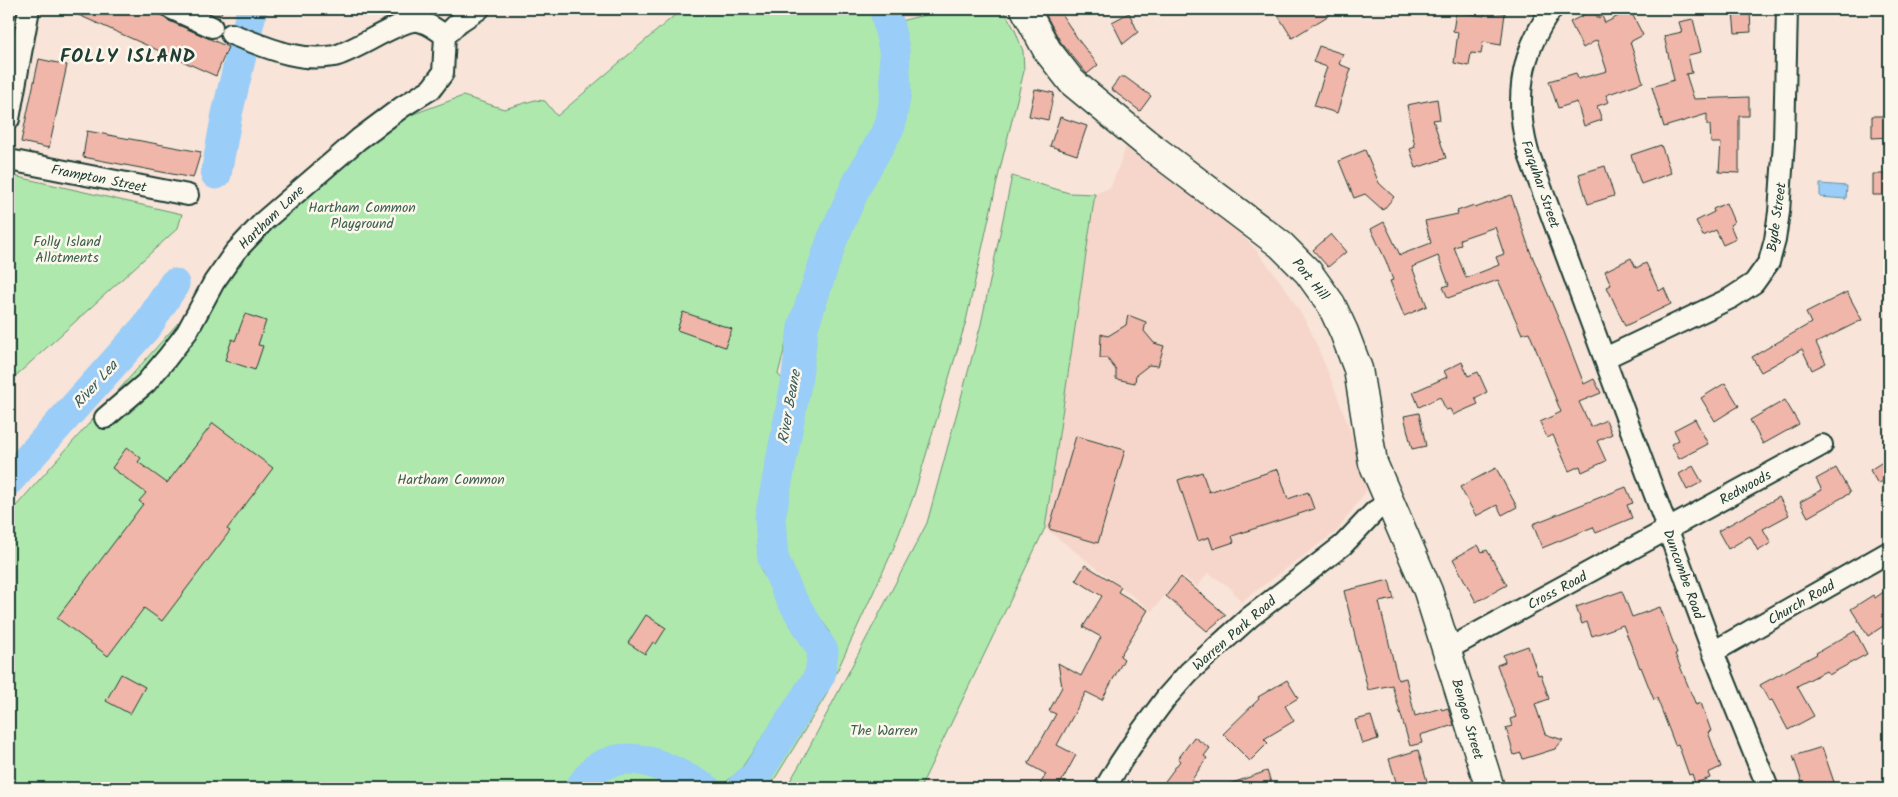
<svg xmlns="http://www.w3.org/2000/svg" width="1898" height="797" font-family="Kalam,sans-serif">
<rect width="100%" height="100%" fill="#f8e4d8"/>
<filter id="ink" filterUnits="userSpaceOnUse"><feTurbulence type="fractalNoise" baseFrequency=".02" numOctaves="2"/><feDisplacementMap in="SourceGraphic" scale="10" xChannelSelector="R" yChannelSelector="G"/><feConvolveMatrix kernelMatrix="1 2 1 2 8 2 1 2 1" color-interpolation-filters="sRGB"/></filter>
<g filter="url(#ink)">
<path fill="#f6d6ca" d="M1127 144 1224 216 1257 251 1286 289 1309 327 1330 377 1366 472V491L1337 531 1241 602 1230 587 1208 573 1197 587 1182 575 1152 611 1045 528 1095 194 1111 187Z"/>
<path fill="#aee8ad" stroke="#669270" d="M682 9H870L883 62V87L878 115 869 141 844 182 796 304 778 374 785 383 757 519 758 554 762 572 795 624 809 637 813 646 814 655 807 669 770 726 741 769 725 783 717 786 710 785 644 748 615 749 593 760 577 775 569 778 564 788H9V514L339 141 463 96 504 109 535 100 545 101 557 116Z
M949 9H1003L1015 30 1023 51 1024 71 999 173 966 321 914 495 892 552 825 697 769 788H755L761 783 831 662 829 631 802 591 787 563 782 531 785 490 795 453 815 333 858 202 888 150 904 116 910 86 908 63 896 22Z
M9 175 182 214 178 228 9 382Z
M1012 176 1069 193 1095 194 1045 528 920 788H786L803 759 927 523 981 324Z
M626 769 643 770 678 788H592L608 772Z"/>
<path fill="#9acdf7" stroke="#6993a9" d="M1820 184 1847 186 1846 199 1820 197Z"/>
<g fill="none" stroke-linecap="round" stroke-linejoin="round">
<path stroke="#9acdf7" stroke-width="31" d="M216 174 227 114 252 9
M9 480 147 326 174 284
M580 788C585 782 591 772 597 768 634 745 672 771 705 788
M742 788 756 775 820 675 823 651 789 595 773 558 770 518 796 384 803 327 832 240 858 182 890 126 896 92 894 49 885 9"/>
</g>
<path fill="#f0b6a9" stroke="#1f3d34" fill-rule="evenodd" d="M65 9H160L162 16 167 20 228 47 216 76Z
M200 9H223L219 18Z
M1058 9 1080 42 1098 65 1087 74 1060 41 1046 15Z
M1274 9H1339L1292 38Z
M1485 10 1505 13 1501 45 1483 42 1481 54 1471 53 1469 66 1454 63 1458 32 1453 31 1456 12 1484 16Z
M1593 10 1598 18 1602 16 1605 23 1630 10 1643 35 1630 42 1643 82 1606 95 1609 102 1597 106 1602 120 1584 126 1577 102 1558 108 1549 81 1576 73 1578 79 1607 71 1597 40 1583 48 1570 22Z
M1750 11 1751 32 1735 33 1733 12Z
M1129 13 1138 32 1123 44 1112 22Z
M1693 19 1701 52 1688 55 1692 73 1686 74 1694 99 1749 97V116H1739V173L1719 172 1721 143H1711L1710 125H1707V114L1664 127 1652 87 1674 80 1664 36 1682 32 1679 22Z
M1319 46 1343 54 1339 64 1351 69 1337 113 1314 106 1327 67 1313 62Z
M39 59 67 65 49 148 21 142Z
M1120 77H1125L1151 96 1140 111 1111 89Z
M1035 89 1054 93 1048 120 1029 116Z
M1437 99 1440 119 1433 120 1446 158 1416 168 1410 149 1415 147 1407 105Z
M1872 116H1889V137L1872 138Z
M1060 117 1087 126 1077 155 1050 146Z
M87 131 201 152 193 178 83 157Z
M1661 145 1671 173 1641 184 1631 155Z
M1365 150 1379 183 1394 197 1383 210 1365 194 1354 198 1339 161Z
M1605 166 1614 196 1588 204 1579 174Z
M1873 174H1889V195H1873Z
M1511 195 1530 251 1564 332 1584 384 1594 379 1601 393 1579 402 1591 427 1606 420 1612 434 1597 441 1606 461 1582 472 1580 466 1569 471 1553 435 1547 438 1540 422 1561 412 1529 332 1522 334 1498 280 1448 298 1443 287 1449 285 1438 256 1412 267 1427 306 1404 316 1390 281 1393 280 1386 261 1371 229 1384 222 1400 255 1431 243 1425 221 1458 214 1457 211 1474 205 1475 208ZM1495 227 1504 254 1496 257 1499 265 1466 278 1454 247 1461 245 1460 239Z
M1726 203 1734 222 1730 225 1736 239 1723 245 1716 230 1703 236 1696 221 1714 212 1713 209Z
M1331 234 1346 252 1328 267 1313 250Z
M1631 258 1636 268 1646 263 1659 291 1664 288 1671 304 1625 326 1607 287 1611 285 1605 271Z
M1847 292 1862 320 1816 343 1826 363 1812 370 1802 349 1761 372 1752 357 1811 323 1806 313Z
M683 312 732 329 725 347 677 330Z
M245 314 266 321 258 345 263 346 255 370 225 360 232 339 235 341Z
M1128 315 1146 322 1144 331 1154 343 1164 346 1158 366 1149 365 1136 375 1135 383 1116 379V370L1107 358H1100L1101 334 1108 336 1126 325Z
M1462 362 1468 376 1478 372 1487 392 1475 398 1478 404 1453 415 1450 409 1446 410 1440 397 1419 407 1413 392 1447 377 1444 371Z
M1725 383 1739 406 1715 421 1701 398Z
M1785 400 1799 424 1763 444 1750 420Z
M1419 413 1426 446 1412 449 1404 416Z
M1695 419 1708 444 1679 459 1671 444 1679 440 1674 430Z
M213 423 273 468 227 529 230 531 162 621 144 608 108 656 57 618 143 504 139 501 146 493 112 468 127 447 141 458 138 462 167 483Z
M1076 436 1125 450 1098 543 1049 529Z
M1889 458V477L1878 484 1870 470Z
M1693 466 1702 482 1687 490 1679 474Z
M1496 468 1517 507 1502 515 1497 505 1476 516 1460 487Z
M1836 468 1850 493 1808 517 1800 502 1822 490 1816 479Z
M1278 469 1288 499 1308 492 1314 509 1232 536 1234 542 1213 549 1209 537 1198 541 1178 480 1202 472 1209 492Z
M1626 487 1633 503 1627 505 1632 518 1596 533 1593 527 1542 548 1533 524Z
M1779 497 1789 515 1763 529 1771 543 1758 551 1750 536 1728 549 1718 531Z
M1478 545 1482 552 1487 550 1507 585 1476 602 1453 559Z
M1085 565 1121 587 1118 592 1148 610 1120 656 1124 659 1102 700 1086 692 1057 745 1076 755 1058 788H1038L1046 774 1028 764 1056 714 1049 711 1062 687 1058 663 1081 676 1101 637 1083 627 1102 596 1076 580Z
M1181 577 1226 615 1207 631 1166 596Z
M1389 580 1394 599 1379 602 1398 680 1406 678 1415 716 1441 708 1442 710 1448 708 1454 725 1420 735 1422 743 1410 746 1392 685 1368 690 1344 591Z
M1889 588V613L1884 617 1888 623 1868 636 1851 609 1873 595 1875 598Z
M1622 591 1632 617 1660 607 1677 653 1675 654 1696 705 1701 703 1711 731 1708 732 1721 767 1708 773 1710 778 1695 783 1692 774 1689 775 1678 744 1675 745 1657 698 1654 700 1641 667 1640 668 1623 625 1592 636 1587 622 1582 624 1576 607Z
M646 615 666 628 656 644 653 642 645 654 628 643Z
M1855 631 1867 654 1829 675 1826 671 1797 686 1814 716 1788 730 1772 700 1769 701 1760 685 1817 654 1816 653Z
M1528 646 1538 675 1541 674 1549 699 1535 704 1545 734 1563 740 1555 749 1523 759 1521 753 1514 755 1506 728 1512 726 1510 719 1516 717 1497 665 1505 662 1503 655Z
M121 674 145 687 130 714 106 701Z
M1287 680 1298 698 1285 706 1294 721 1264 739 1268 743 1250 761 1223 734 1259 699 1258 697Z
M1371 716 1378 739 1362 744 1355 720Z
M1194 737 1210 748 1204 756 1207 758 1186 788H1160L1180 761 1178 759Z
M1822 747 1834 782 1813 788H1804L1793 756Z
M1418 750 1429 788H1398L1389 759Z
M1267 771 1273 788H1224V786Z"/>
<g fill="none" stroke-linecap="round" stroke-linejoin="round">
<g stroke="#1f3d34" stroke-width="24">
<path id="street" d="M172 9 212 27
M1552 9C1520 53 1514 100 1528 152L1713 652 1768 788
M445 36 459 22 479 9
M9 119 29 9
M9 160 188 195
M1605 358 1731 298 1754 283 1769 262 1775 240 1779 212 1784 142 1787 9
M105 418 146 383 167 358 187 332 214 282 235 252 265 220 359 139 402 107 431 89 443 73 445 36C437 29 429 24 419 21 401 18 356 51 334 56 297 63 264 46 231 34
M1448 649 1822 445
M1713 652 1889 552
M1105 788 1120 763 1140 733 1166 698 1189 672 1250 617 1343 545 1375 511 1390 503"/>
</g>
<g stroke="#1f3d34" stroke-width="31">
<path id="secondary" d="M1025 9 1047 50 1072 82 1146 143 1281 245 1308 272 1331 304 1344 332 1358 369 1373 463 1428 591 1490 788"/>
</g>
<use href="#street" stroke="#fbf7ec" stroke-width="20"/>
<use href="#secondary" stroke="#fbf7ec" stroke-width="28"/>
</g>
</g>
<g text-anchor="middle" stroke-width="5" stroke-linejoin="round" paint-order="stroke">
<g font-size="14" fill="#1f3d34" stroke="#fbf7ec">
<text transform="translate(99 178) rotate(11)" y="5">Frampton Street</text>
<text transform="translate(1541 184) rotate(71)" y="5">Farquhar Street</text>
<text transform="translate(271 217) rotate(-44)" y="5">Hartham Lane</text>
<text transform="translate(1776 217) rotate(-82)" y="5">Byde Street</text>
<text transform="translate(1311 279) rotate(51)" y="5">Port Hill</text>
<text transform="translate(1745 487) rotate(-29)" y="5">Redwoods</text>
<text transform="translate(1684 574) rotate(70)" y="5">Duncombe Road</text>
<text transform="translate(1557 590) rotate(-28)" y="5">Cross Road</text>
<text transform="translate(1801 602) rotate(-30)" y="5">Church Road</text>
<text transform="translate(1234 633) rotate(-41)" y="5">Warren Park Road</text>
<text transform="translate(1468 719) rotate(74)" y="5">Bengeo Street</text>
</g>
<g font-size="14" fill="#3c5f4c" stroke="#fbf7ec">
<text x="362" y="212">Hartham Common<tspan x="362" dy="16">Playground</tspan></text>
<text x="67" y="246">Folly Island<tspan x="67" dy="16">Allotments</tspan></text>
<text x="451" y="484">Hartham Common</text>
<text x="884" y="735">The Warren</text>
</g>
<g font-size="15" font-style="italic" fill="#385a5b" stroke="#fbf7ec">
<text transform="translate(95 384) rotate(-48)" y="5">River Lea</text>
<text transform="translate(789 407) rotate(-80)" y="5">River Beane</text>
</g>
<g font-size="19" font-weight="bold" letter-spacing="1" fill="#1f3d34" stroke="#fbf7ec">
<text x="128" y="62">FOLLY ISLAND</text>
</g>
</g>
<rect width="1898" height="797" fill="none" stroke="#fbf7ec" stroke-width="30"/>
<rect x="15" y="15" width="1868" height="767" fill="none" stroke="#1f3d34" stroke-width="2" filter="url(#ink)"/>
</svg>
